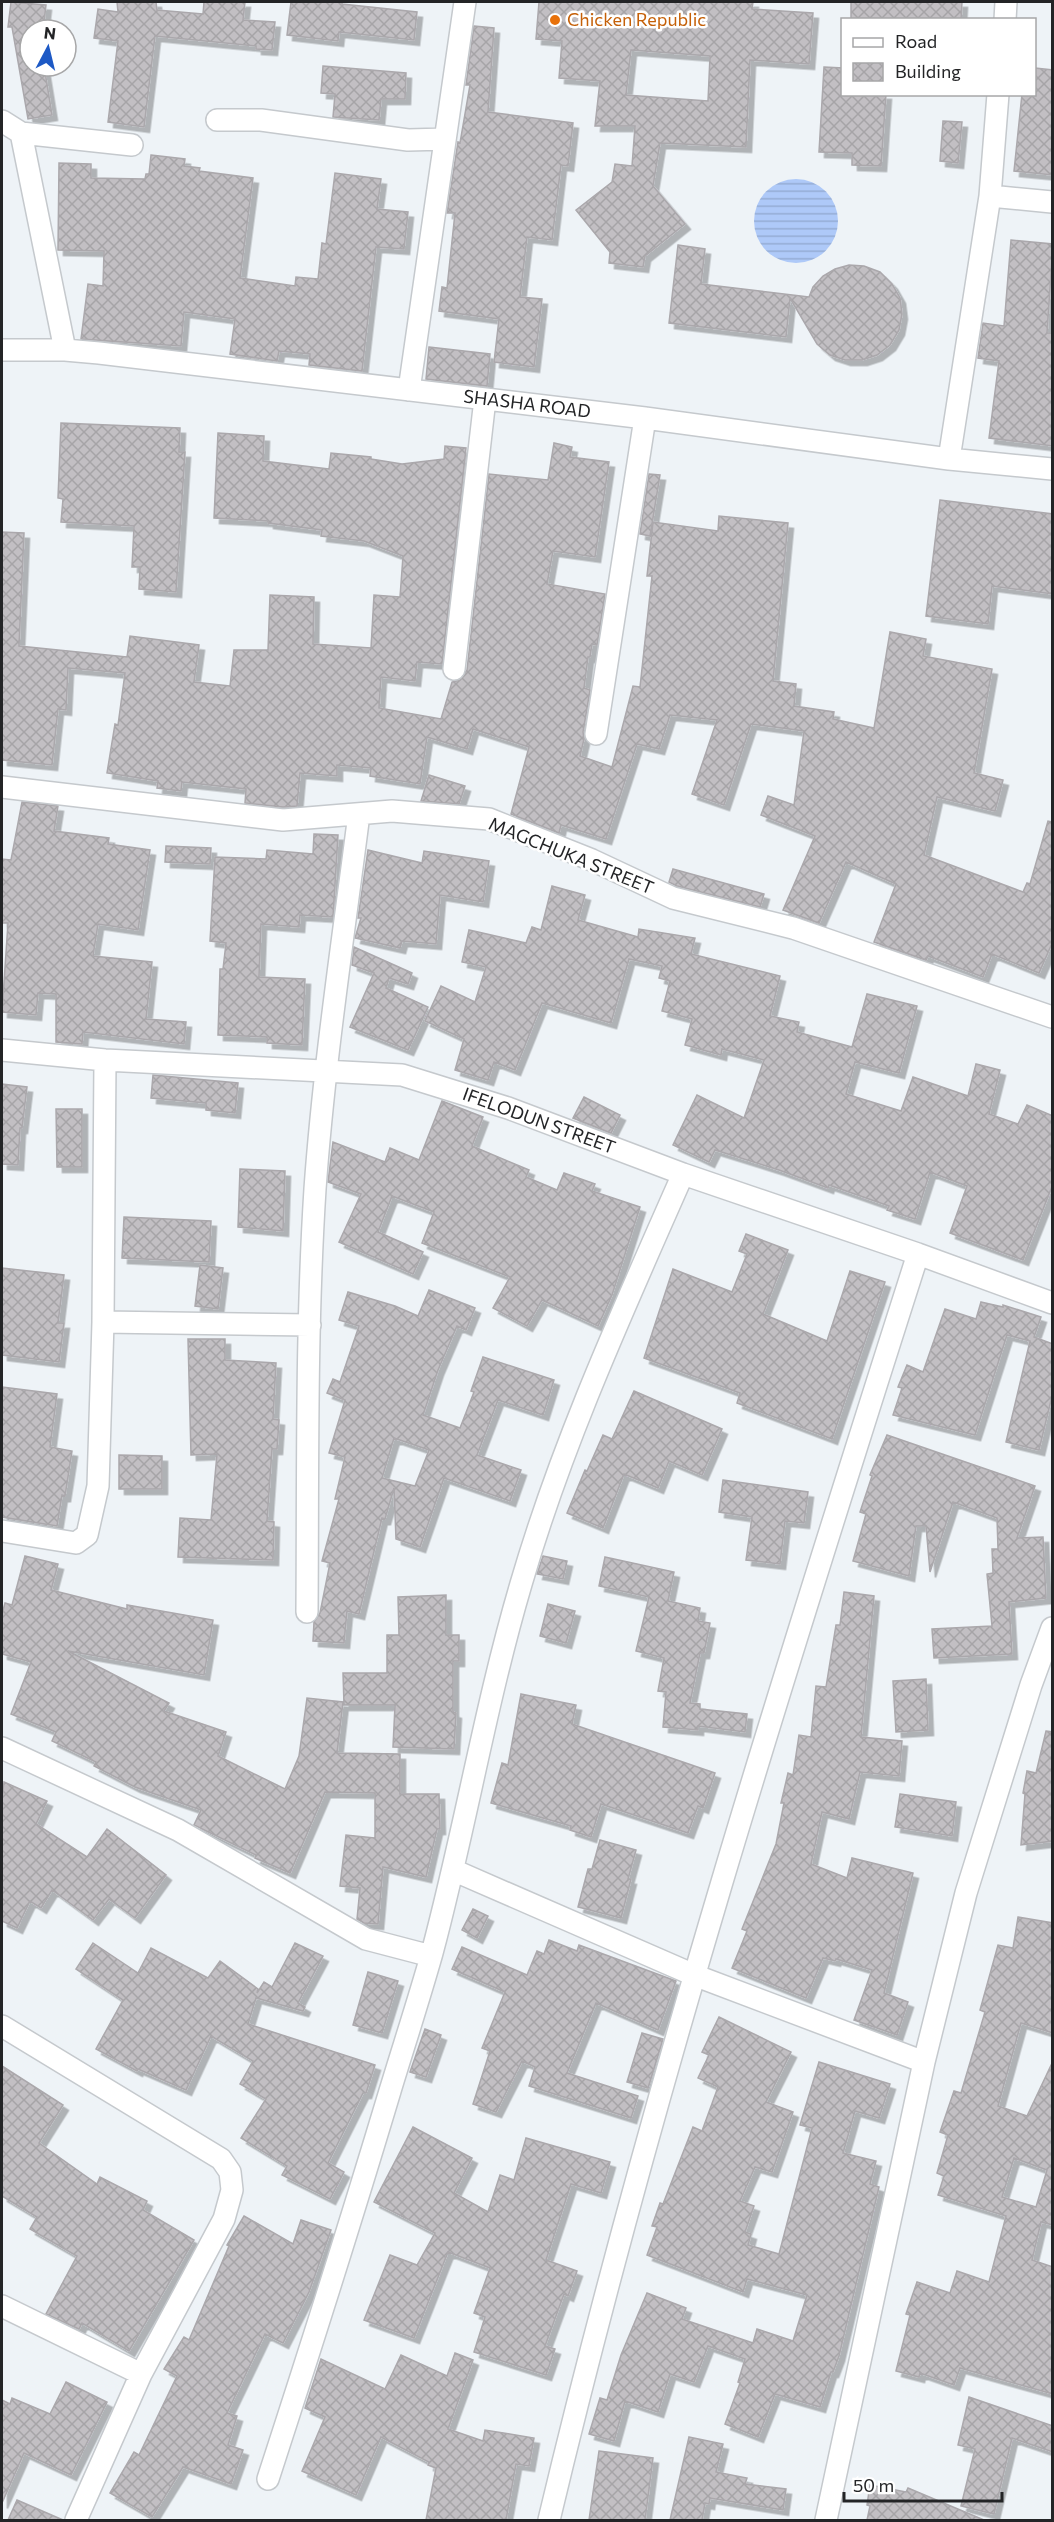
<svg xmlns="http://www.w3.org/2000/svg" width="1054" height="2522" font-family="Commissioner,sans-serif">
<defs>
<pattern id="water-rules" width="6" height="5" patternUnits="userSpaceOnUse" patternTransform="scale(1.5)"><rect width="6" height="5" fill="#aec9f8"/><path d="M0 2.5h6" fill="none" stroke="#95acd4"/></pattern>
<pattern id="building-cross-hatch" width="8" height="8" patternUnits="userSpaceOnUse" patternTransform="scale(1.5)"><rect width="8" height="8" fill="#c2bfc3"/><path d="M0 0l8 8M0 8l8-8" fill="none" stroke="#a6a4a7"/></pattern>
<filter id="shadow"><feDropShadow dx="5.5" dy="5.5" stdDeviation="0" flood-color="#0004"/></filter>
</defs>
<rect width="100%" height="100%" fill="#eef3f7"/>
<path fill="url(#water-rules)" d="M754 221a42 42 0 1 1 84 0a42 42 0 1 1-84 0Z"/>
<path fill="url(#building-cross-hatch)" stroke="#aba8ac" stroke-width="1.5" fill-rule="evenodd" filter="url(#shadow)" d="M11 2 46 5 43 30H30V66H44L52 115 28 119 12 27H8Z
M117 2H156L157 10 203 14 204 2H245L243 20 275 22 272 50 256 49V46L155 36 144 127 108 122 118 41 94 38 98 9 118 12Z
M291 2H342V4L417 12 414 40 339 32 338 41 287 35Z
M539 2H753L752 9 813 13 809 64 750 60 746 147 660 143 653 186 685 224 645 256 643 267 609 263 610 252 576 210 612 182 615 164 632 166 635 126H595L600 81 559 78 562 41 536 39ZM631 50 710 56 708 101 626 95Z
M851 2H962L961 20H851Z
M474 26 494 28 488 112 573 123 568 166 561 165 552 240 527 237 520 297 542 299 534 367 494 362 499 319 439 311 442 287 447 288 455 213H447L458 142 460 143 470 85H466Z
M323 66 406 73 405 99H381L379 120 333 117 335 94 321 93Z
M824 67 843 68V94H886L881 166 852 165V153L819 152Z
M1035 68 1053 70V175L1014 171 1022 94H1035Z
M943 121 962 122 958 163 940 161Z
M151 155 185 159 184 166 200 168 199 171 253 178 240 278 295 286 296 277 318 279 322 243 326 244 335 173 381 179 377 209 408 212 404 249 376 247 362 371 309 365 310 354 279 351 277 361 230 354 235 319 184 312 181 346 81 339 88 284 103 286 104 251 58 250 59 163 91 164V178L145 179 146 174H149Z
M1011 240 1053 244 1047 333H1053V446L989 438 999 361 978 358 983 323 1004 326Z
M678 245 705 249 701 284 809 297 813 287 823 276 835 269 849 265 864 266 880 272 892 284 900 298 902 314 899 330 890 345 877 355 862 360H845L830 355 817 344 790 298 786 337 669 323Z
M429 347 490 354 487 386 426 379Z
M61 423 180 428 179 452H185L176 592 139 589 140 567H132L134 526 61 522 63 499 58 498Z
M218 433 264 436 263 461 329 469 331 453 371 457V459L402 464 444 459 445 446 466 448 442 664 417 662 415 681 381 677 379 708 441 719 452 682 460 680 467 670 489 474 548 480 554 443 572 447 570 457 609 462 595 557 553 551 547 584 605 594 597 645 592 644 590 657H588L584 688 590 690 583 732 584 739 580 756 612 767 633 686 640 687 652 576H647L653 522 718 531 719 516 788 523 773 681 796 684 794 706 834 712 833 719 874 728 890 632 926 639 923 656 992 669 974 773 1003 780 995 811 937 797 924 855 1023 892 1027 883 1030 884 1048 821 1053 822V941L1039 973 992 954 983 977 928 956 926 960 874 942 896 884 846 862 819 923 783 910 815 836 761 815 768 796 794 805 804 731 751 724 724 805 692 794 717 720 670 715 659 749 637 744 606 839 561 825 559 833 511 814 529 747 473 729 467 749 427 737 420 784 370 776 371 768 337 765V776L300 773 297 806 283 807 245 803 246 789 182 782 181 791 157 788 158 781 107 773 115 724 118 725 125 673 68 668 66 710 58 709 52 765 2 760V532L24 533 19 646 127 657 130 636 199 645 194 682 230 686 234 650H268L270 595 314 597 313 644 371 648 374 595 400 597 403 556 364 541 321 536 322 530 268 523V521L214 518Z
M649 474 660 475 650 536 640 534Z
M940 500 1053 514V594L992 586 988 624 926 616Z
M429 775 465 786 459 804 421 801Z
M22 802 58 806 54 831 109 838 108 844 150 850 138 930 98 924 93 956 152 962 146 1019 186 1022 184 1044 83 1032 82 1044 56 1042V994L38 993 36 1015 2 1012 8 923H2V859L11 860Z
M314 834 338 835 333 917 300 915 299 927 261 924 259 977 305 979 302 1045 267 1043V1037L218 1035 220 969H223L226 943 210 941 215 857 266 859 267 850 313 854Z
M166 846 211 848 210 864 165 862Z
M368 850 422 863 424 851 489 861 483 902 440 895 436 944 402 941 400 948 355 938 361 918H358Z
M673 869 764 894 760 907 677 886 669 882Z
M552 886 585 895 578 920 638 937 639 929 695 938 691 954 780 976 770 1016 799 1022 797 1032 852 1047 867 994 917 1006 899 1073 855 1062 846 1094 901 1111 913 1077 968 1096 976 1064 1000 1070 989 1114 1018 1124 1027 1105 1053 1116V1184L1023 1260 950 1233 967 1186 930 1172 915 1219 887 1210 889 1206 829 1185 828 1188 779 1170 715 1150 709 1162 673 1145 697 1095 744 1118 764 1060 722 1049 721 1055 685 1045 692 1019 662 1011 670 981 659 978 662 966 629 959 611 1023 542 1003 515 1070 494 1062 488 1080 455 1070 464 1039 425 1021 441 986 475 1002 486 967 462 962 469 930 526 943 532 927 541 930Z
M354 947 412 973 408 984 389 978 386 988 428 1007 408 1050 350 1027 374 973 352 965Z
M153 1075 238 1083 235 1113 206 1110V1103L151 1098Z
M2 1084 27 1087 22 1128H20L18 1165 2 1164Z
M584 1097 620 1115 611 1133 573 1118Z
M442 1101 483 1117 472 1146 529 1170 526 1177 557 1190 564 1173 595 1184 592 1191 640 1207 612 1295 598 1326 542 1300 527 1326 493 1308 510 1277 422 1243 434 1212 392 1196 378 1232 423 1252 413 1274 339 1242 361 1194 328 1182 333 1142 385 1162 390 1148 419 1160Z
M56 1109H82V1167H57Z
M240 1169 285 1171 283 1231 238 1227Z
M124 1217 211 1221 209 1262 122 1258Z
M746 1234 788 1250 763 1314 827 1341 850 1271 885 1282 832 1439 737 1403 740 1393 644 1358 673 1269 732 1292 747 1254 739 1251Z
M200 1265 223 1268 218 1309 195 1306Z
M2 1268 64 1275 58 1323H64L59 1362 2 1355Z
M429 1290 475 1308 466 1330 457 1326 438 1370 423 1415 460 1428 474 1392 471 1391 483 1357 554 1380 543 1415 498 1400 477 1455 521 1470 510 1501 444 1478 420 1547 396 1539 394 1488 385 1519 382 1518 359 1614 347 1611 344 1643 313 1641 314 1622 320 1613 330 1563 322 1561 339 1499H335L345 1457 329 1453 345 1400 327 1393 333 1379 340 1382 359 1326 339 1320 348 1292 395 1306 418 1316ZM394 1438 429 1450 415 1486 382 1478Z
M981 1302 1003 1307V1305L1041 1317 1034 1337 1053 1344V1392L1039 1450 1006 1442 1030 1341 1007 1335 975 1435 893 1415 902 1388 898 1387 907 1365 923 1372 945 1309 976 1319Z
M188 1339H225V1360L276 1363 273 1419 279 1420 277 1449H272L267 1521 274 1522 273 1560 178 1557 180 1518 211 1520 217 1454 191 1455Z
M2 1387 57 1394 50 1447 72 1451 65 1496 62 1495 57 1526 2 1517Z
M634 1391 722 1429 702 1475 669 1461 658 1488 624 1474 603 1528 567 1513 585 1470 587 1471 603 1435 612 1439Z
M887 1435 1035 1486 1017 1538 1043 1537 1046 1598 1009 1602 1012 1654 934 1658 932 1629 992 1626 987 1574 993 1573 992 1549H998L997 1518 953 1502 930 1572 926 1526H916L909 1576 853 1561 866 1514 860 1512 872 1476 870 1475Z
M119 1455 162 1456V1489H119Z
M723 1480 808 1492 804 1523 785 1521 780 1564 746 1560 752 1517 719 1512Z
M25 1556 58 1564 51 1590 127 1609V1605L213 1620 204 1675 68 1651 169 1703 164 1711 226 1732 218 1756 285 1789 299 1756 307 1698 343 1702 337 1753 400 1754V1794H439L440 1829H437L426 1877 383 1867 378 1924 364 1923 357 1919 360 1888 340 1886 346 1835 375 1838V1793L325 1792 290 1873 255 1858 256 1855 194 1825 201 1810 135 1787 94 1766 96 1762 52 1741 56 1732 11 1714 31 1662 2 1654V1614L5 1603 12 1605Z
M543 1556 567 1561 563 1579 537 1574Z
M605 1557 674 1572 668 1601 700 1608 698 1621 710 1623 704 1653H700L690 1703 700 1704V1709L747 1714 745 1732 698 1726V1730L663 1727 666 1692 658 1691 664 1658 636 1651 649 1597 599 1586Z
M844 1592 874 1596 861 1737 902 1741 899 1776 860 1772 849 1819 822 1812 811 1864 847 1878 852 1858 913 1873 884 1993 908 2002 897 2035 854 2020 872 1970 836 1959 835 1961 823 1958 806 1998 732 1968 747 1931 742 1929 776 1844 784 1803H781L788 1773 793 1775 799 1735 811 1737 816 1686 826 1687 836 1625H840Z
M446 1595V1635H459V1661H453V1712L456 1713 454 1749 393 1747 395 1705H344L343 1673H387V1635H399L398 1597Z
M548 1604 575 1611 566 1643 540 1636Z
M926 1679 928 1730 896 1732 893 1681Z
M521 1694 576 1705 572 1724 715 1773 703 1808 698 1806 688 1833 601 1804 591 1837 570 1830 571 1826 491 1803 502 1763 508 1765Z
M1046 1731 1053 1732V1841L1021 1845 1025 1794 1023 1793 1027 1771 1036 1773Z
M4 1782 47 1801 36 1824 87 1857 107 1829 166 1875 135 1918 109 1899 93 1920 52 1890 41 1908 30 1901 17 1928 2 1921V1798Z
M900 1794 956 1802 952 1836 895 1827Z
M600 1840 636 1850 628 1879H631L621 1918 578 1907 588 1869H592Z
M473 1909 488 1916 477 1938 462 1930Z
M1018 1917 1053 1923V2033L1021 2023 998 2106 1027 2116 1053 2061V2225L1041 2222 1032 2260 1053 2267V2394L960 2368 954 2385 920 2373 919 2377 896 2371 910 2315 906 2314 917 2282 950 2293 957 2271 989 2282 1006 2216 938 2195 944 2176 937 2173 948 2135 940 2132 954 2091 961 2093 985 2012 980 2010 998 1945 1013 1948ZM1014 2158 1047 2170 1036 2207 1002 2197Z
M549 1940 577 1951 579 1945 676 1981 658 2030 596 2003 567 2073 638 2096 631 2118 529 2086 535 2067 522 2061 496 2112 473 2104 490 2051 482 2048 505 1992 452 1969 462 1947 527 1975 537 1951 544 1954Z
M93 1943 138 1973 151 1948 208 1978 220 1961 258 1989 257 1993 264 1982 272 1987 295 1943 323 1956 298 2003 305 2007 303 2011 256 1998 248 2024 375 2065 366 2093H363L328 2163 344 2172 330 2199 282 2175 287 2166 241 2138 266 2099 240 2084 253 2061 211 2036 186 2090 138 2069 137 2071 96 2049 123 2000 76 1969Z
M368 1972 398 1981 382 2033 353 2025Z
M719 2017 791 2052 766 2102 793 2112 772 2172 755 2167 740 2201 754 2206 745 2232 751 2234 748 2245 779 2254 812 2128 800 2125 819 2062 890 2084 879 2118 855 2111 843 2153 876 2161 870 2184 879 2187 839 2356 833 2372H831L820 2407 775 2394 758 2437 725 2424 740 2383 738 2382 745 2359 708 2346 694 2382 670 2374 658 2412 625 2401 614 2441 589 2434 600 2398 607 2400 621 2355 647 2293 686 2308 682 2319 753 2343 757 2329 793 2341 807 2295 747 2279 743 2292 647 2255 657 2227 652 2226 660 2203 663 2204 693 2127 702 2131 718 2087 698 2078 709 2055 702 2052Z
M425 2029 441 2035 426 2077 410 2072Z
M642 2033 663 2039 648 2088 627 2082Z
M2 2066 63 2105 39 2143 97 2184 100 2177 147 2201 143 2210 194 2240 129 2351 82 2323 79 2329 46 2314 77 2256 30 2229 37 2217 2 2196Z
M413 2127 472 2158 454 2193 488 2212 500 2175 514 2180 526 2138 610 2162 601 2193 571 2184 546 2260 577 2271 568 2296 564 2294 545 2346 555 2349 546 2375 474 2352 485 2317 474 2313 490 2268 448 2252 414 2338 364 2320 390 2255 417 2265 435 2233 374 2202Z
M244 2216 293 2244 301 2220 331 2230 309 2292 283 2343 265 2334 227 2413 237 2416 228 2445 243 2450 231 2484 183 2467 152 2517 110 2493 134 2452 139 2455 177 2376 164 2369 184 2337 189 2340 229 2246 227 2245Z
M455 2353 473 2360 448 2429 483 2441 485 2430 534 2438 529 2466 516 2464 506 2520H426L436 2468 428 2465 429 2462 381 2437 356 2495 302 2471 325 2417 305 2408 321 2359 385 2389 401 2355 447 2376Z
M66 2382 107 2402 71 2475 24 2453 2 2503V2400L10 2404 12 2398 50 2414Z
M969 2397 1053 2426V2452L1012 2438 994 2514 961 2506 975 2449 958 2445Z
M689 2437 723 2444 716 2472 747 2478 745 2484 786 2489 783 2510 710 2498 709 2504 705 2503 702 2520H670Z
M599 2451 653 2458 645 2520H589Z
M870 2485 906 2492 908 2488 984 2520H867L870 2506 867 2505Z
M17 2500 63 2520H8Z"/>
<g fill="none" stroke-linecap="round" stroke-linejoin="round">
<g stroke="#c5c9cd" stroke-width="24">
<path id="minor" d="M1005 20 1006 2
M217 120H261L408 140 445 139
M2 121 21 133 132 145
M21 133 65 350
M990 196 1052 202
M2 350H65L99 353 645 418 949 459 1052 469
M409 390 465 2
M949 459 990 196 998 94
M454 669 485 399
M596 734 645 418
M2 787 283 820 392 811 489 819 592 860 673 898 793 928 1052 1017
M2 1050 105 1060 402 1075 508 1108 683 1174 918 1254 1052 1303
M103 1322 310 1325
M2 1531 76 1543 87 1535 98 1486 103 1322 105 1060
M307 1612C308 1471 306 1330 315 1189 324 1064 343 939 359 814
M2 1748 178 1830 366 1939 431 1956
M453 1870 694 1975 924 2062
M2 2026 221 2159 230 2172 232 2190 224 2219 141 2374 76 2520
M2 2306 141 2374
M268 2479C310 2350 351 2221 390 2091 404 2045 419 1999 432 1953 465 1830 485 1706 521 1584 562 1443 624 1308 683 1174
M549 2520C651 2092 784 1673 918 1254
M826 2520 924 2062 966 1893 1031 1685 1052 1628"/>
</g>
<use href="#minor" stroke="#fff" stroke-width="21"/>
</g>
<circle fill="#e8710a" stroke="#fff" stroke-width="2" cx="555" cy="20" r="6"/>
<g text-anchor="middle" stroke-width="5" stroke-linejoin="round" paint-order="stroke">
<g font-size="18" fill="#c56008" stroke="#fff" text-anchor="start">
<text x="567" y="26">Chicken Republic</text>
</g>
<g font-size="18" fill="#232426" stroke="#fff">
<text transform="translate(527 404) rotate(7)" y="6">SHASHA ROAD</text>
<text transform="translate(571 856) rotate(22)" y="6">MAGCHUKA STREET</text>
<text transform="translate(539 1121) rotate(20)" y="6">IFELODUN STREET</text>
</g>
</g>
<rect width="1054" height="2522" fill="none" stroke="#232426" stroke-width="6"/>
<rect x="841" y="18" width="195" height="78" fill="#ffffff" stroke="#a7a7a8" stroke-width="1.5"/>
<rect x="853" y="38" width="30" height="9" fill="#ffffff" stroke="#a7a7a8" stroke-width="1.5"/>
<text x="895" y="48" font-size="18" fill="#232426">Road</text>
<rect x="853" y="63" width="30" height="18" fill="url(#building-cross-hatch)" stroke="#a7a7a8" stroke-width="1.5"/>
<text x="895" y="78" font-size="18" fill="#232426">Building</text>
<g transform="translate(48 48) rotate(7)"><circle r="28" fill="#ffffff" stroke="#a7a7a8" stroke-width="1.5"/>
<path d="M0-4.5L10 22L0 15L-10 22Z" fill="#1d59c5"/>
<text y="-9" font-size="16" font-weight="bold" text-anchor="middle" fill="#232426">N</text>
</g>
<path d="M844 2492v9h158v-9" fill="none" stroke="#232426" stroke-width="3"/>
<text x="853" y="2492" font-size="18" fill="#232426" stroke="#ffffff" stroke-width="4.5" paint-order="stroke">50 m</text>
</svg>
